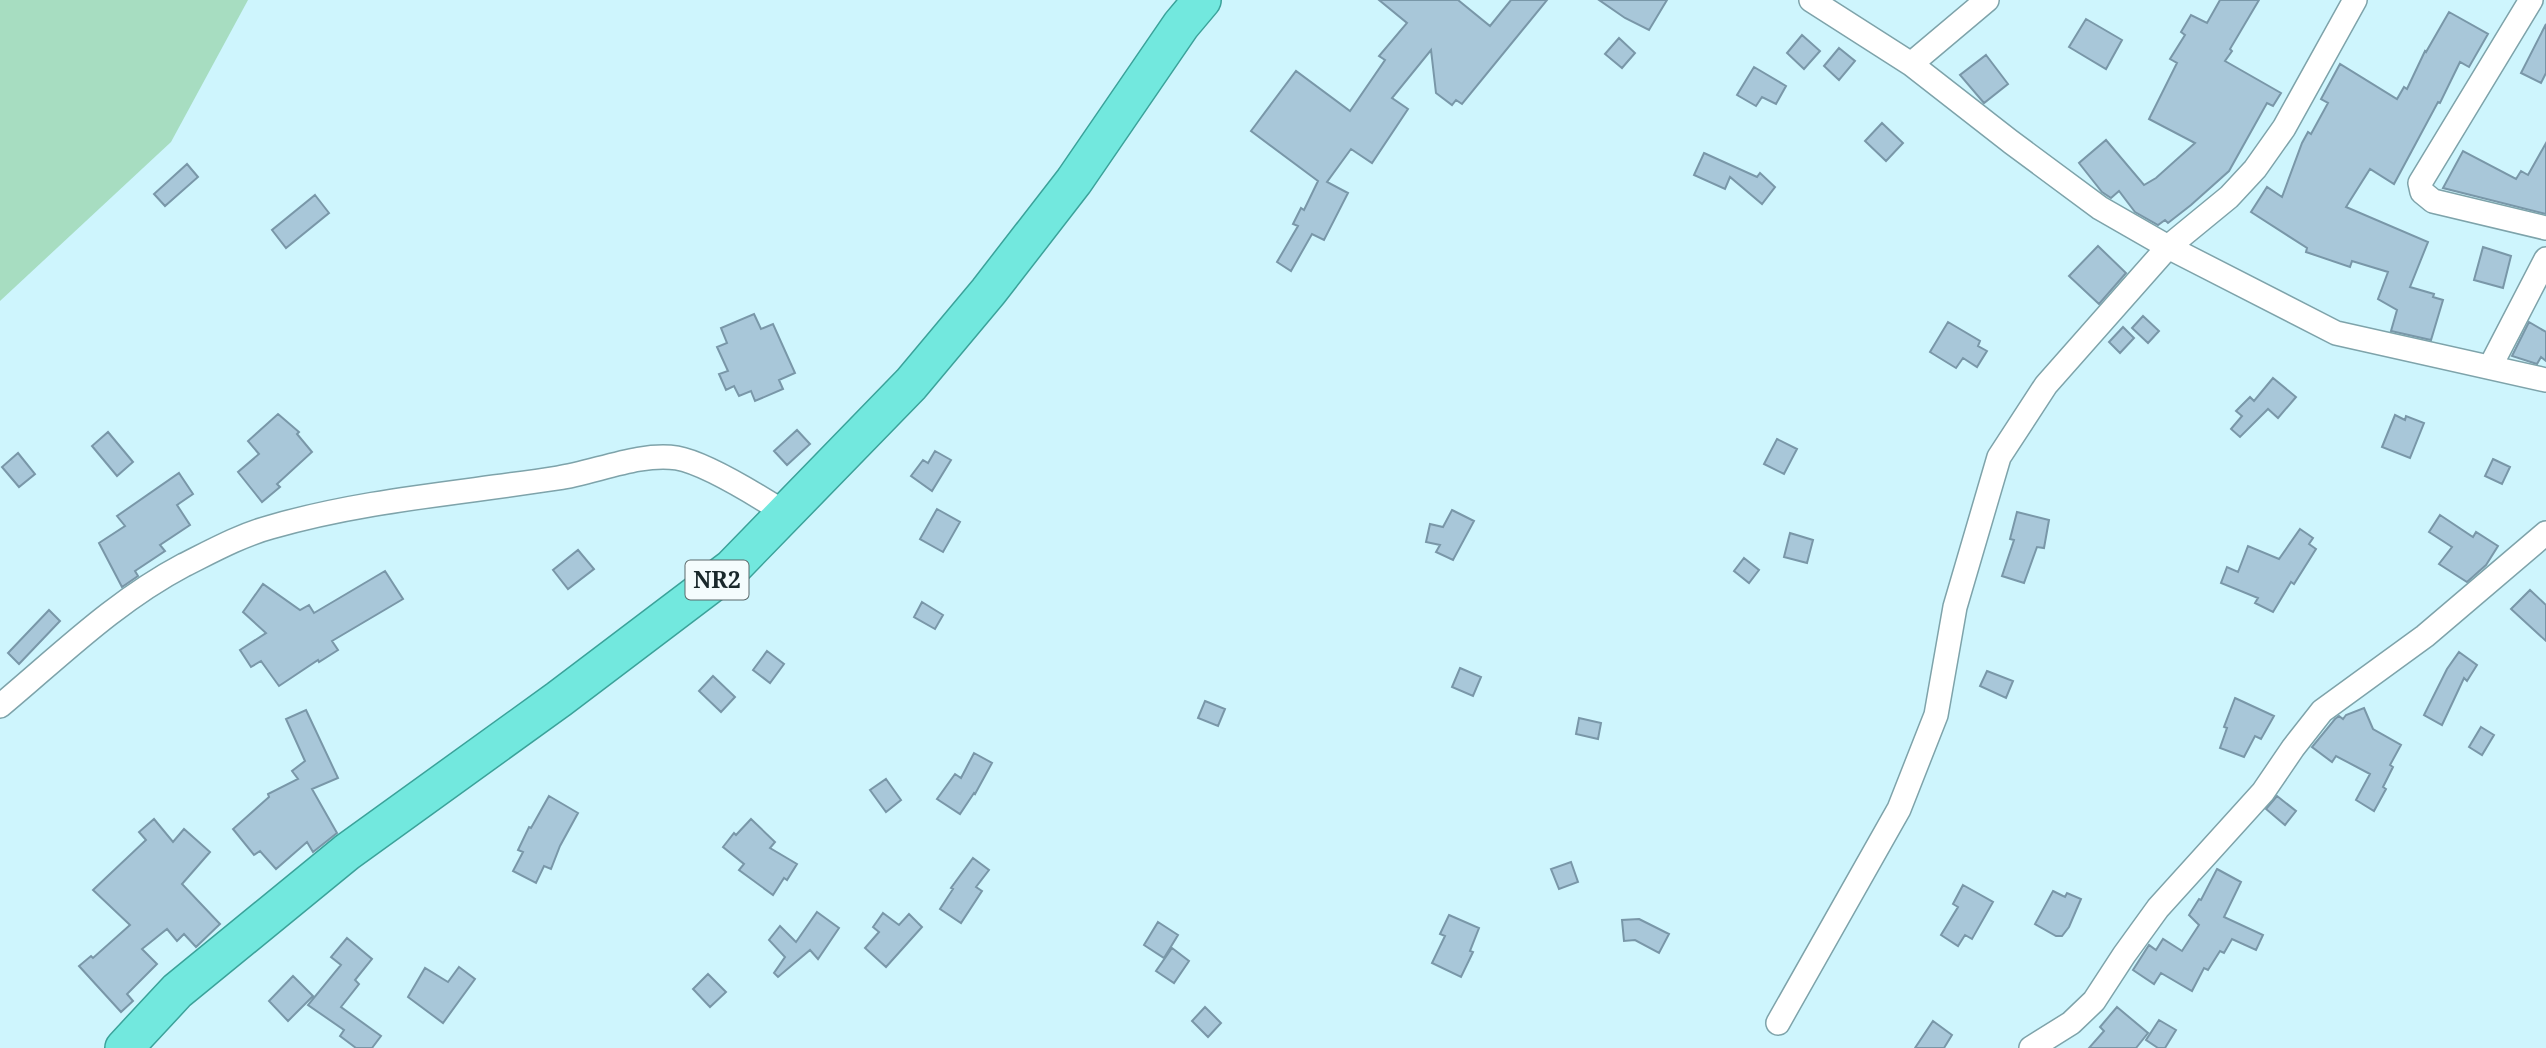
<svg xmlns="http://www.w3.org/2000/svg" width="2546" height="1048" font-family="'Noto Serif',serif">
<rect width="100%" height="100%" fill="#cef5fd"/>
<path fill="#a7ddc1" d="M0 0H248L171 142 0 301Z"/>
<path fill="#a8c7d9" stroke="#7997a8" stroke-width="2" d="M1379 0H1458L1490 26 1511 0H1547L1462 104 1456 100 1452 105 1436 93 1431 50 1392 98 1408 109 1372 163 1351 149 1327 182 1348 193 1324 240 1312 234 1291 271 1277 262 1298 226 1293 224 1301 208 1304 210 1318 181 1251 131 1296 71 1350 111 1385 60 1379 56 1407 23Z
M1599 0H1667L1649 30 1625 18Z
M2220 0H2259L2230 49 2232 51 2225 61 2281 93 2273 106 2267 103 2229 171 2191 205 2168 223 2165 220 2158 225 2135 212 2119 191 2111 198 2102 192 2079 163 2106 140 2144 185 2156 178 2195 143 2149 119 2177 63 2170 59 2185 35 2181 32 2191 15 2207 23Z
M2449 12 2488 34 2469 67 2460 62 2440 103 2438 102 2394 184 2370 169 2346 207 2428 242 2410 287 2434 294 2433 297 2443 300 2431 340 2391 331 2397 310 2378 299 2388 272 2352 261 2350 267 2306 252 2307 248 2251 212 2267 187 2282 197 2302 143 2308 132 2311 134 2328 103 2321 99 2340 64 2397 99 2404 87 2407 89 2425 51 2426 52Z
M2086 19 2122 40 2106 69 2069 47Z
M2546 24V73L2541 83 2521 73Z
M1802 35 1820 51 1804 69 1787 53Z
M1619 38 1635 53 1622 68 1605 54Z
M1839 48 1855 61 1839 80 1824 66Z
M1986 55 2008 84 1984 103 1960 75Z
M1754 67 1786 86 1776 104 1762 97 1756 106 1737 95Z
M1882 123 1903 143 1886 161 1865 141Z
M2546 143V214L2443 188 2463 151 2516 179 2521 171 2528 175Z
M1704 153 1757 177 1760 173 1775 187 1762 204 1730 177 1725 189 1694 175Z
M187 164 198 177 165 206 154 194Z
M315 195 329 213 286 248 272 230Z
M2098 246 2126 273 2099 304 2069 276Z
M2483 247 2511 256 2503 288 2474 280Z
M754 314 761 329 773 324 795 373 779 380 783 389 755 401 751 391 739 396 734 386 726 390 719 374 728 371 717 347 727 343 721 328Z
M2143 316 2159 331 2148 343 2132 328Z
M1948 322 1980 341 1978 346 1987 351 1977 367 1963 358 1956 368 1930 352Z
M2529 322 2546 332V361L2541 357 2537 364 2512 356Z
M2123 327 2134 338 2120 353 2109 342Z
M2273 378 2296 397 2278 418 2268 409 2240 437 2231 429 2242 416 2236 411 2250 397 2254 401Z
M278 414 299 432 297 434 312 452 277 484 280 487 262 502 238 472 259 454 248 441Z
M2395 415 2405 420 2406 416 2424 423 2410 458 2382 447Z
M797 430 810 444 787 465 774 451Z
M108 432 133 462 117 476 92 446Z
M1777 439 1797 449 1784 474 1764 464Z
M935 451 951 460 932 491 911 476 923 460 928 463Z
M18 453 35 474 19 487 2 467Z
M2493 459 2510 467 2502 484 2485 476Z
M179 473 193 494 177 505 190 525 160 545 165 551 135 571 138 576 122 587 99 543 125 526 117 516Z
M937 509 960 522 943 552 920 539Z
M1452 510 1474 521 1453 560 1436 552 1440 545 1426 542 1430 524 1443 527Z
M2017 512 2049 520 2044 548 2037 547 2024 583 2002 576 2014 540 2010 539Z
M2440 515 2473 537 2476 532 2498 546 2486 565 2467 582 2439 564 2452 547 2429 532Z
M2300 529 2313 538 2309 544 2316 549 2294 584 2291 582 2273 612 2255 603 2258 598 2221 583 2227 567 2238 572 2248 546 2279 559Z
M1790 533 1813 540 1807 563 1784 557Z
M578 550 594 569 568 589 553 570Z
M1744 558 1759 570 1749 583 1734 571Z
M385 571 403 599 332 641 338 650 319 662 318 660 279 686 261 661 251 667 240 650 266 633 243 612 263 584 300 610 309 605 314 613Z
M2530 590 2546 605V641L2511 609Z
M922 602 943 615 935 629 914 617Z
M49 610 60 621 19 664 8 653Z
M767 651 784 664 770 683 753 670Z
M2459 652 2477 665 2467 681 2464 678 2442 725 2424 715 2447 669Z
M1460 668 1481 677 1473 696 1452 687Z
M1987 671 2013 681 2006 698 1980 686Z
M713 676 735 697 721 712 699 691Z
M2235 698 2274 716 2261 739 2255 736 2244 757 2220 748 2227 728 2224 727Z
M1205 701 1225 709 1218 726 1198 718Z
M2364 708 2373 729 2401 745 2390 765 2393 767 2383 787 2386 789 2374 811 2356 800 2370 774 2336 756 2332 762 2312 747 2335 719 2339 716 2343 719 2346 715Z
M306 710 338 778 312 789 337 833 313 852 307 842 276 869 260 851 254 855 233 829 269 797 268 794 298 779 292 771 305 761 286 719Z
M1579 718 1601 723 1598 739 1576 734Z
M2481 727 2494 735 2482 755 2469 747Z
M974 753 992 763 975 794 974 793 960 814 937 799 955 774 961 778Z
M886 779 901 800 886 812 870 790Z
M549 796 578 813 560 846 551 869 544 866 536 883 513 871 523 852 518 850 529 827 531 828Z
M2277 796 2296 811 2285 825 2266 809Z
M154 819 173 842 184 829 210 852 182 884 220 924 196 947 184 934 177 941 167 929 142 949 157 964 127 994 133 1001 121 1012 79 966 91 956 93 958 130 925 93 890 146 840 139 832Z
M751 819 775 842 770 848 797 864 787 880 784 878 773 895 739 870 744 864 723 847 734 833 736 835Z
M973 858 989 870 976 887 982 891 961 923 940 909 953 889 951 888Z
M1571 862 1578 882 1559 889 1551 869Z
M2217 869 2241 882 2224 917 2263 935 2256 950 2232 939 2224 953 2220 951 2208 970 2204 968 2192 991 2161 973 2154 984 2133 970 2149 945 2156 950 2163 939 2182 951 2199 925 2189 915 2199 899 2201 900Z
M1963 885 1993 902 1972 939 1965 935 1958 946 1941 935 1958 907 1953 904Z
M2053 891 2065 897 2067 893 2081 899 2069 927 2062 936H2056L2035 924Z
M817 912 839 928 818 959 810 950 778 977 774 973 785 957 769 940 780 926 796 942Z
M883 913 899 925 909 914 922 927 886 967 865 948 879 932 873 927Z
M1449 915 1479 928 1470 951 1473 952 1461 977 1432 963 1445 936 1440 934Z
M1639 919 1669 934 1659 953 1635 940 1624 941 1622 920Z
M1158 922 1178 935 1164 958 1144 945Z
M347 938 372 959 355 980 359 984 341 1007 381 1036 372 1048H356L340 1036 344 1030 308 1005 341 965 331 957Z
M1172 948 1189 961 1174 983 1156 971Z
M459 967 475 979 443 1023 408 997 425 968 448 982Z
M708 974 726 992 710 1007 693 989Z
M293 976 313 996 288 1021 269 1001Z
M1205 1007 1221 1023 1208 1037 1192 1021Z
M2117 1007 2148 1033 2136 1048H2089L2104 1031 2100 1027Z
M2159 1020 2176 1030 2165 1048H2158L2146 1040Z
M1933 1021 1952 1035 1944 1048H1915Z"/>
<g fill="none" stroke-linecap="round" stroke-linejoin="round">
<g stroke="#7ea3aa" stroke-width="26">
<path id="minor" d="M1811 0 1911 64 2011 142 2100 208 2168 247 2336 333 2546 380
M2531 0 2420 183 2422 192 2433 201 2546 228
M1911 64 1987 0
M2490 367 2546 259
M0 706C60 656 114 602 184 565 212 551 241 535 271 527 364 500 462 493 558 478 594 473 640 452 677 458 705 463 760 497 785 513
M1778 1023 1899 809 1936 715 1955 607 1999 457 2046 385 2168 247 2229 197 2255 169 2284 128 2355 0
M2031 1048 2071 1023 2094 1001 2124 955 2158 908 2263 792 2293 748 2322 711 2425 636 2546 533"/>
</g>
<g stroke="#3ba29a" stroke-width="40">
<path id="trunk" d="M124 1048 177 991 347 852 559 699 732 568 911 384 988 292 1074 181 1181 25 1202 0"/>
</g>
<use href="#minor" stroke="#fff" stroke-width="23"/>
<use href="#trunk" stroke="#72e8de" stroke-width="37"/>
</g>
<g text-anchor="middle" stroke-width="6" stroke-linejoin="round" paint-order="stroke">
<rect fill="#f4fcfd" stroke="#5b686a" stroke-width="2" x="685.5" y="560.5" width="63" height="39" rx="5"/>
<g font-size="23" font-weight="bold" fill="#19282b">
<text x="717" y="588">NR2</text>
</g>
</g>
</svg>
